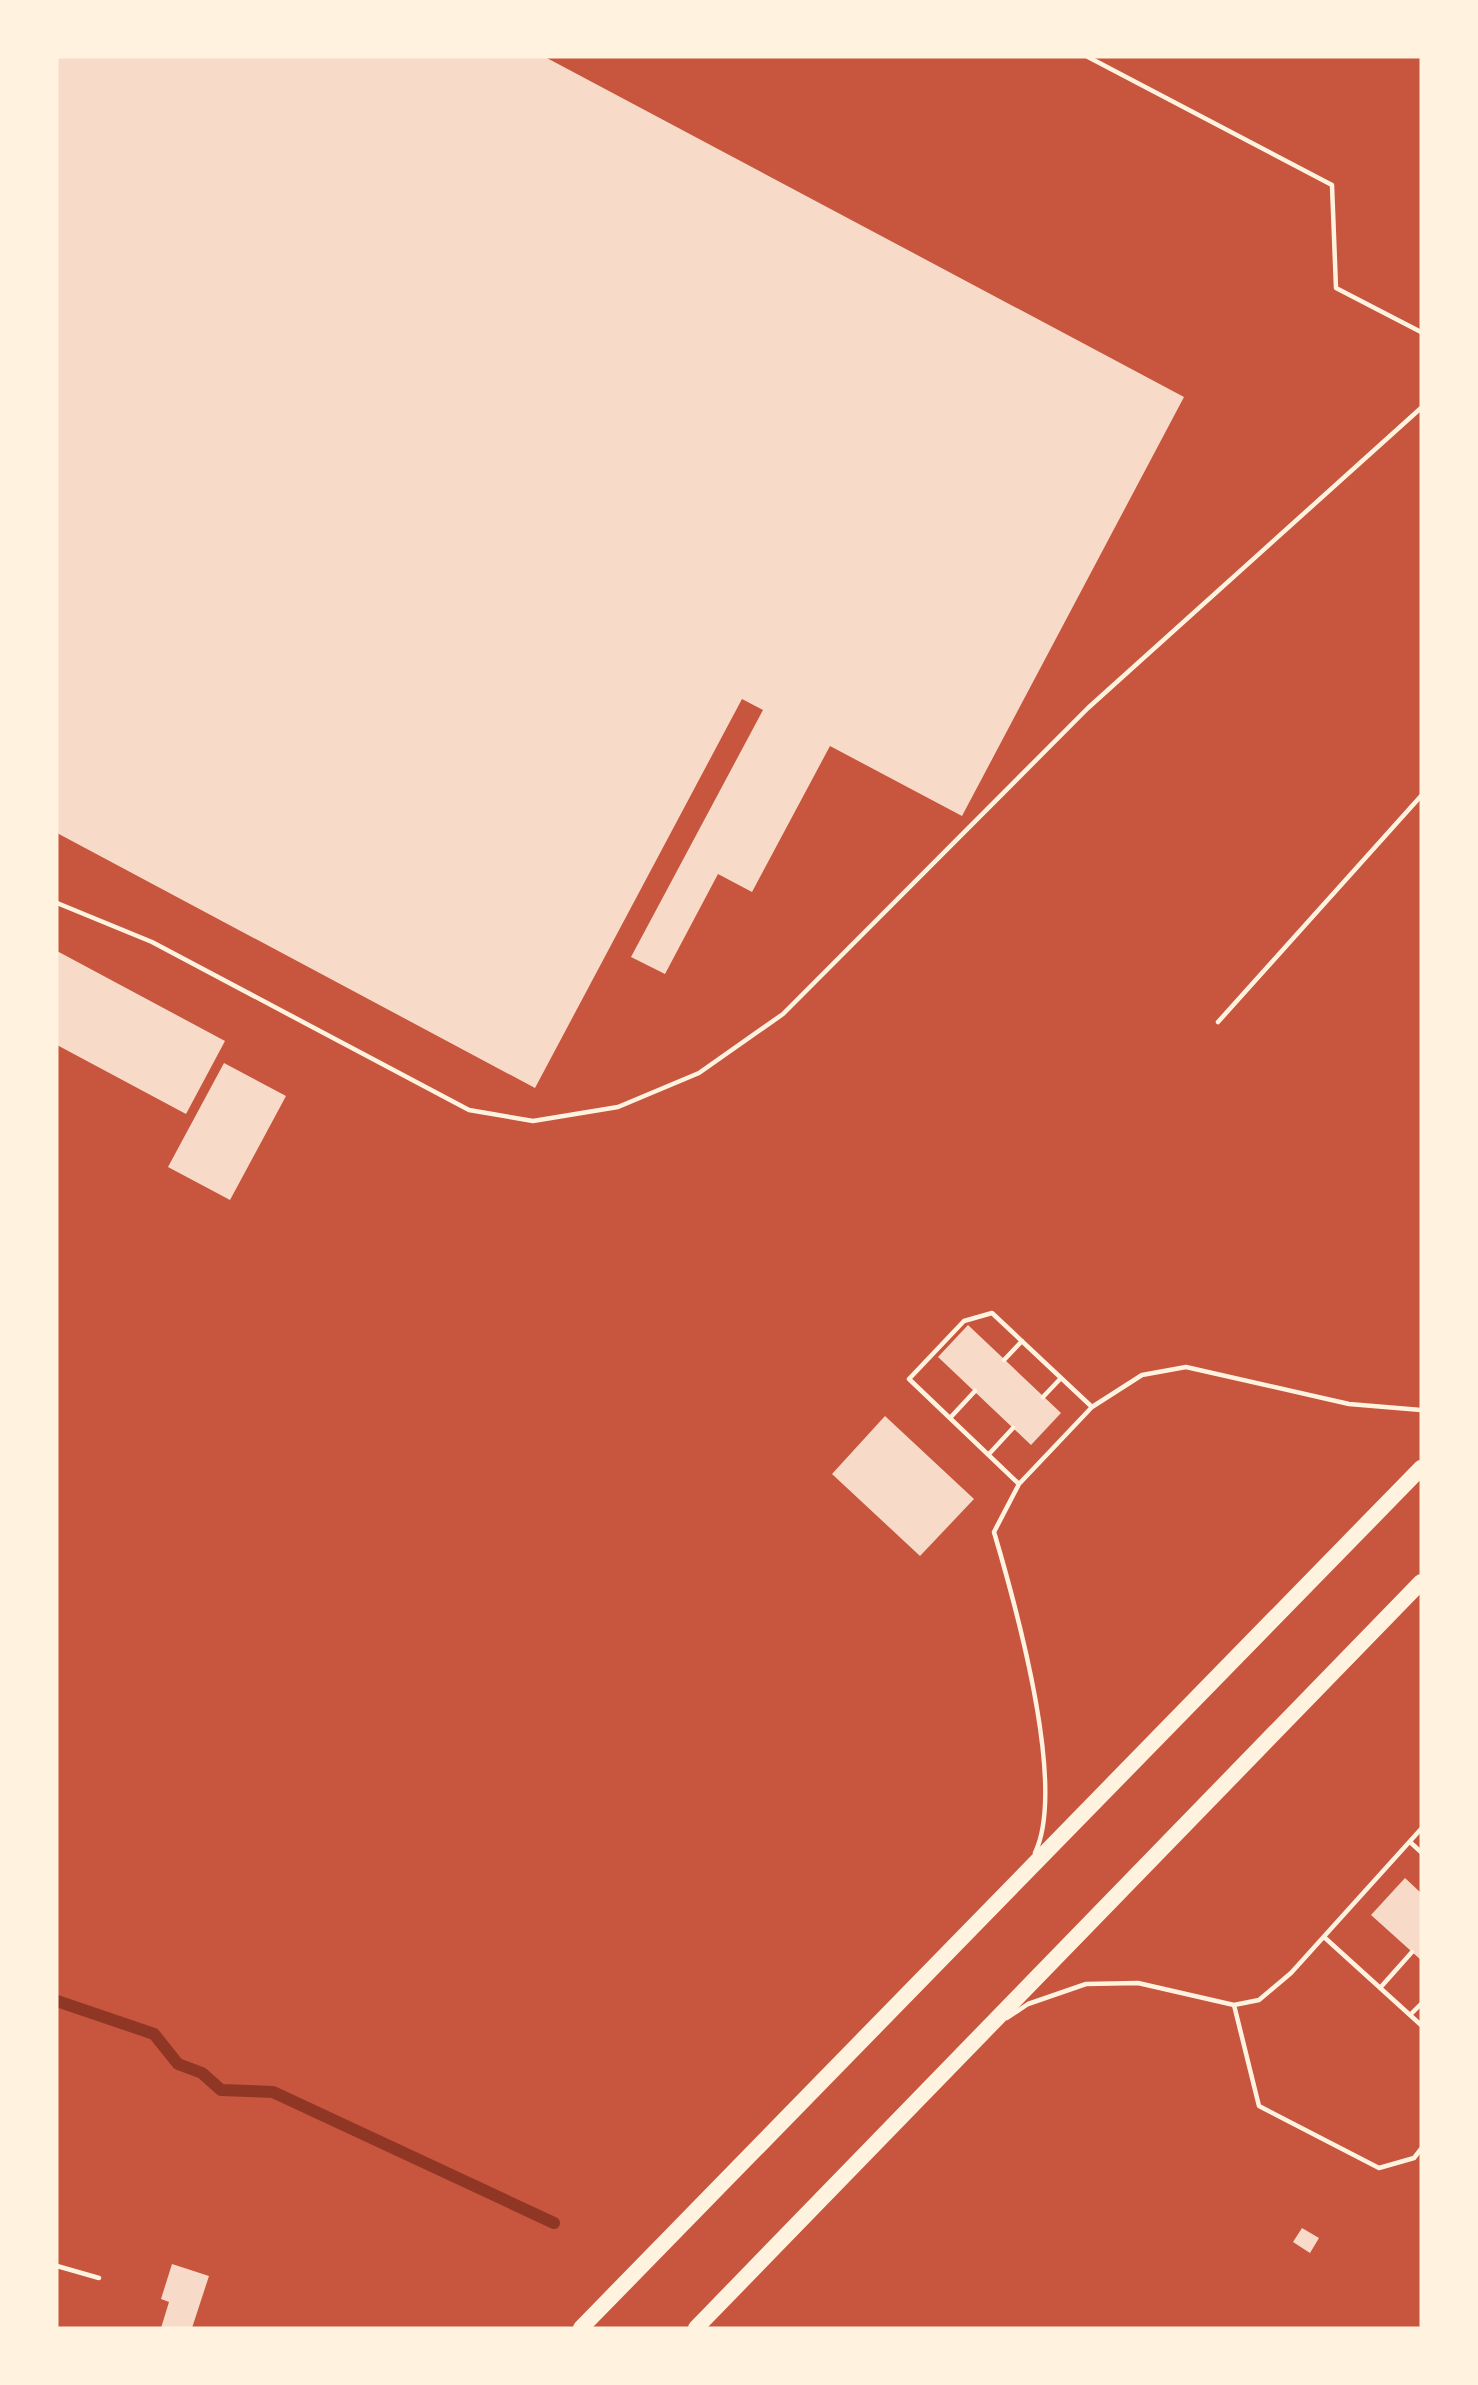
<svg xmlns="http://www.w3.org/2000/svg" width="1478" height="2385" font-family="Raleway,sans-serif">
<rect width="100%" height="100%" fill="#c8553d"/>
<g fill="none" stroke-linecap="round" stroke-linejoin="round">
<path stroke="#8f3625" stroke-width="12" d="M57 2001 154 2034 178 2064 202 2073 221 2090 273 2092 554 2223"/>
</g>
<path fill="#f7dbc8" d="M57 57H545L1184 397 962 816 830 746 752 892 718 874 665 974 631 957 763 710 742 699 535 1088 57 833Z
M57 951 225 1041 186 1114 57 1045Z
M224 1063 286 1096 230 1200 168 1167Z
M968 1325 1061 1413 1031 1445 938 1357Z
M885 1416 974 1499 920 1556 832 1474Z
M1405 1878 1421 1893V1960L1371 1915Z
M1302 2228 1319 2238 1310 2253 1293 2242Z
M172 2264 209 2276 192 2328H161L169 2302 161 2299Z"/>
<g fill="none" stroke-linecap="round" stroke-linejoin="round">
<path stroke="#fff3e0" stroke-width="4.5" d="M1088 57 1332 185 1336 288 1421 332
M57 903 152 942 469 1110 533 1121 618 1107 699 1073 783 1014 1088 708 1421 408
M1218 1022 1421 796
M1004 1360 1022 1341
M1043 1397 1061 1378
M950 1418 975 1391
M989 1454 1013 1428
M1019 1484 909 1379 964 1321 992 1313 1092 1407
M1410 1842 1421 1852
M1035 1853C1067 1786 1015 1603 994 1532L1019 1484 1092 1407 1142 1375 1186 1367 1349 1404 1421 1410
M1324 1937 1421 2025
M1380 1988 1412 1952
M1234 2005 1259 2106 1379 2168 1414 2158 1421 2149
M1410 2015 1421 2004
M1007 2018 1028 2004 1086 1984 1138 1983 1234 2005 1259 2000 1291 1973 1421 1829
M57 2266 99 2278"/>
<path stroke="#fff3e0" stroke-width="16" d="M581 2328 1421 1468
M696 2328 1421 1582"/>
</g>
<rect width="1478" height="2385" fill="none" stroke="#fff3e0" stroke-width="117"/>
</svg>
